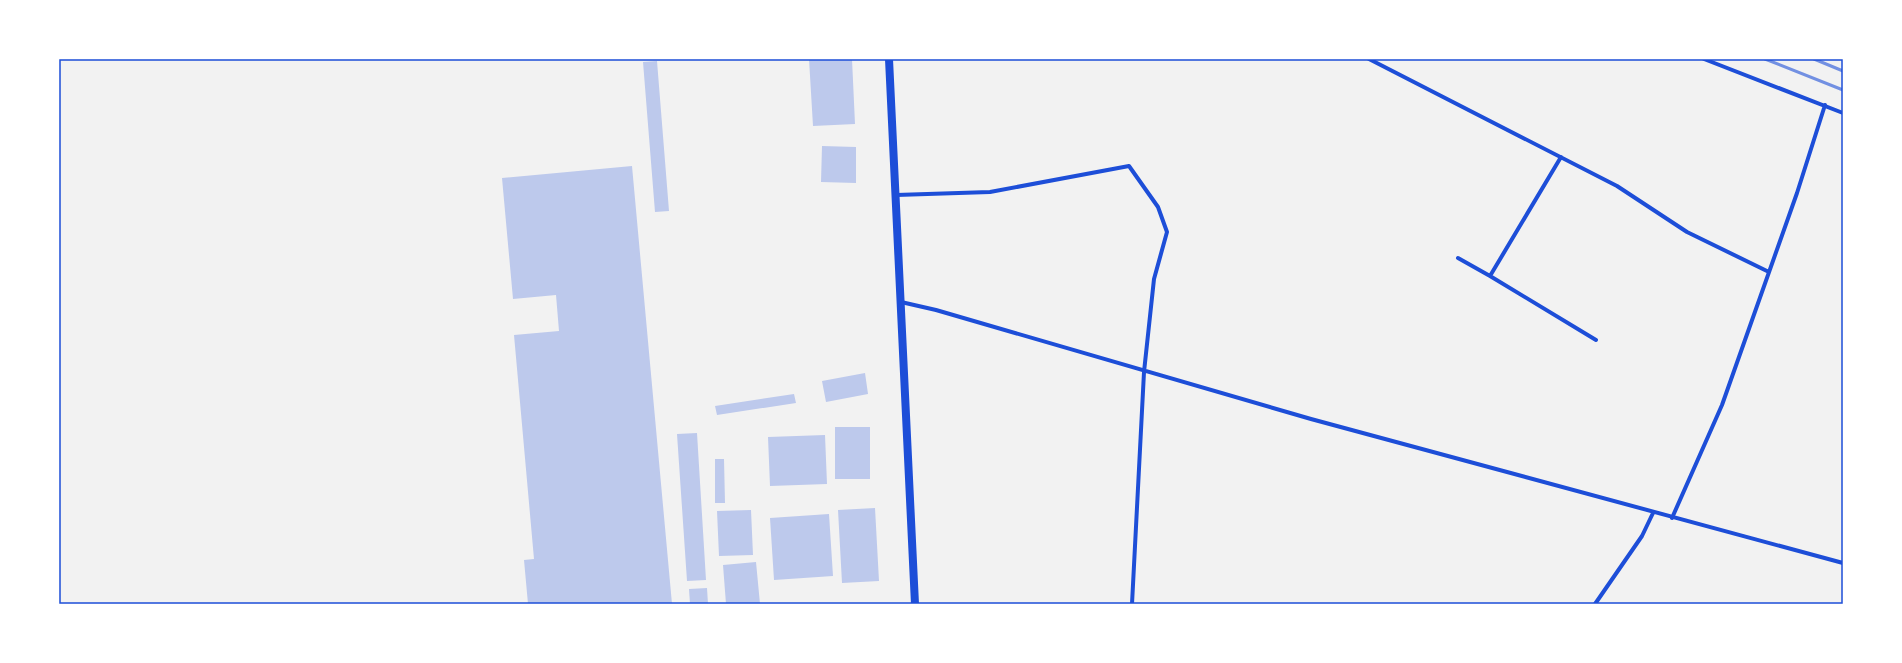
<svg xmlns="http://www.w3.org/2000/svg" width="1902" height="663" font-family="'Golos Text',sans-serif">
<rect width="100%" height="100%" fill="#f2f2f2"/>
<path fill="#bdc9ec" d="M809 59H852L855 124 813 126Z
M657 61 669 211 655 212 643 62Z
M822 146 856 147V183L821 182Z
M632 166 672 604H528L524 560 534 559 514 335 559 331 556 295 513 299 502 178Z
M865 373 868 394 826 402 822 381Z
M794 394 796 403 717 415 715 406Z
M835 427H870V479H835Z
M697 433 706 580 687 581 677 434Z
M825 435 827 484 770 486 768 437Z
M715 459H724L725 503H715Z
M875 508 879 581 842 583 838 510Z
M751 510 753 555 719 556 717 511Z
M829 514 833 576 774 580 770 518Z
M756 562 760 604H726L723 565Z
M707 588 708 604H690L689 589Z"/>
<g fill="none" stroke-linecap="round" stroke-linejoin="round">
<path stroke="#1d4ed8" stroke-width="4" d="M1369 59 1617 186 1687 232 1769 272
M1704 59 1843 113
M896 195 990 192 1129 166 1158 207 1167 232 1154 279 1144 372 1132 604
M1458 258 1490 276 1561 157
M1490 276 1596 340
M901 302 936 310 1311 419 1843 563
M1672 518 1722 405 1797 193 1825 105
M1595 604 1642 536 1653 513"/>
<path stroke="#1d4ed8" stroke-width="8" d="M889 59 915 604"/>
<path stroke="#7290e2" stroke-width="3" d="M1765 59 1843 90
M1814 59 1843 71"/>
</g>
<rect width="1902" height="663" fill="none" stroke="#ffffff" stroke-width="120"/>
<rect x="60" y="60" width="1782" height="543" fill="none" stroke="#1d4ed8" stroke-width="1.5"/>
</svg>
